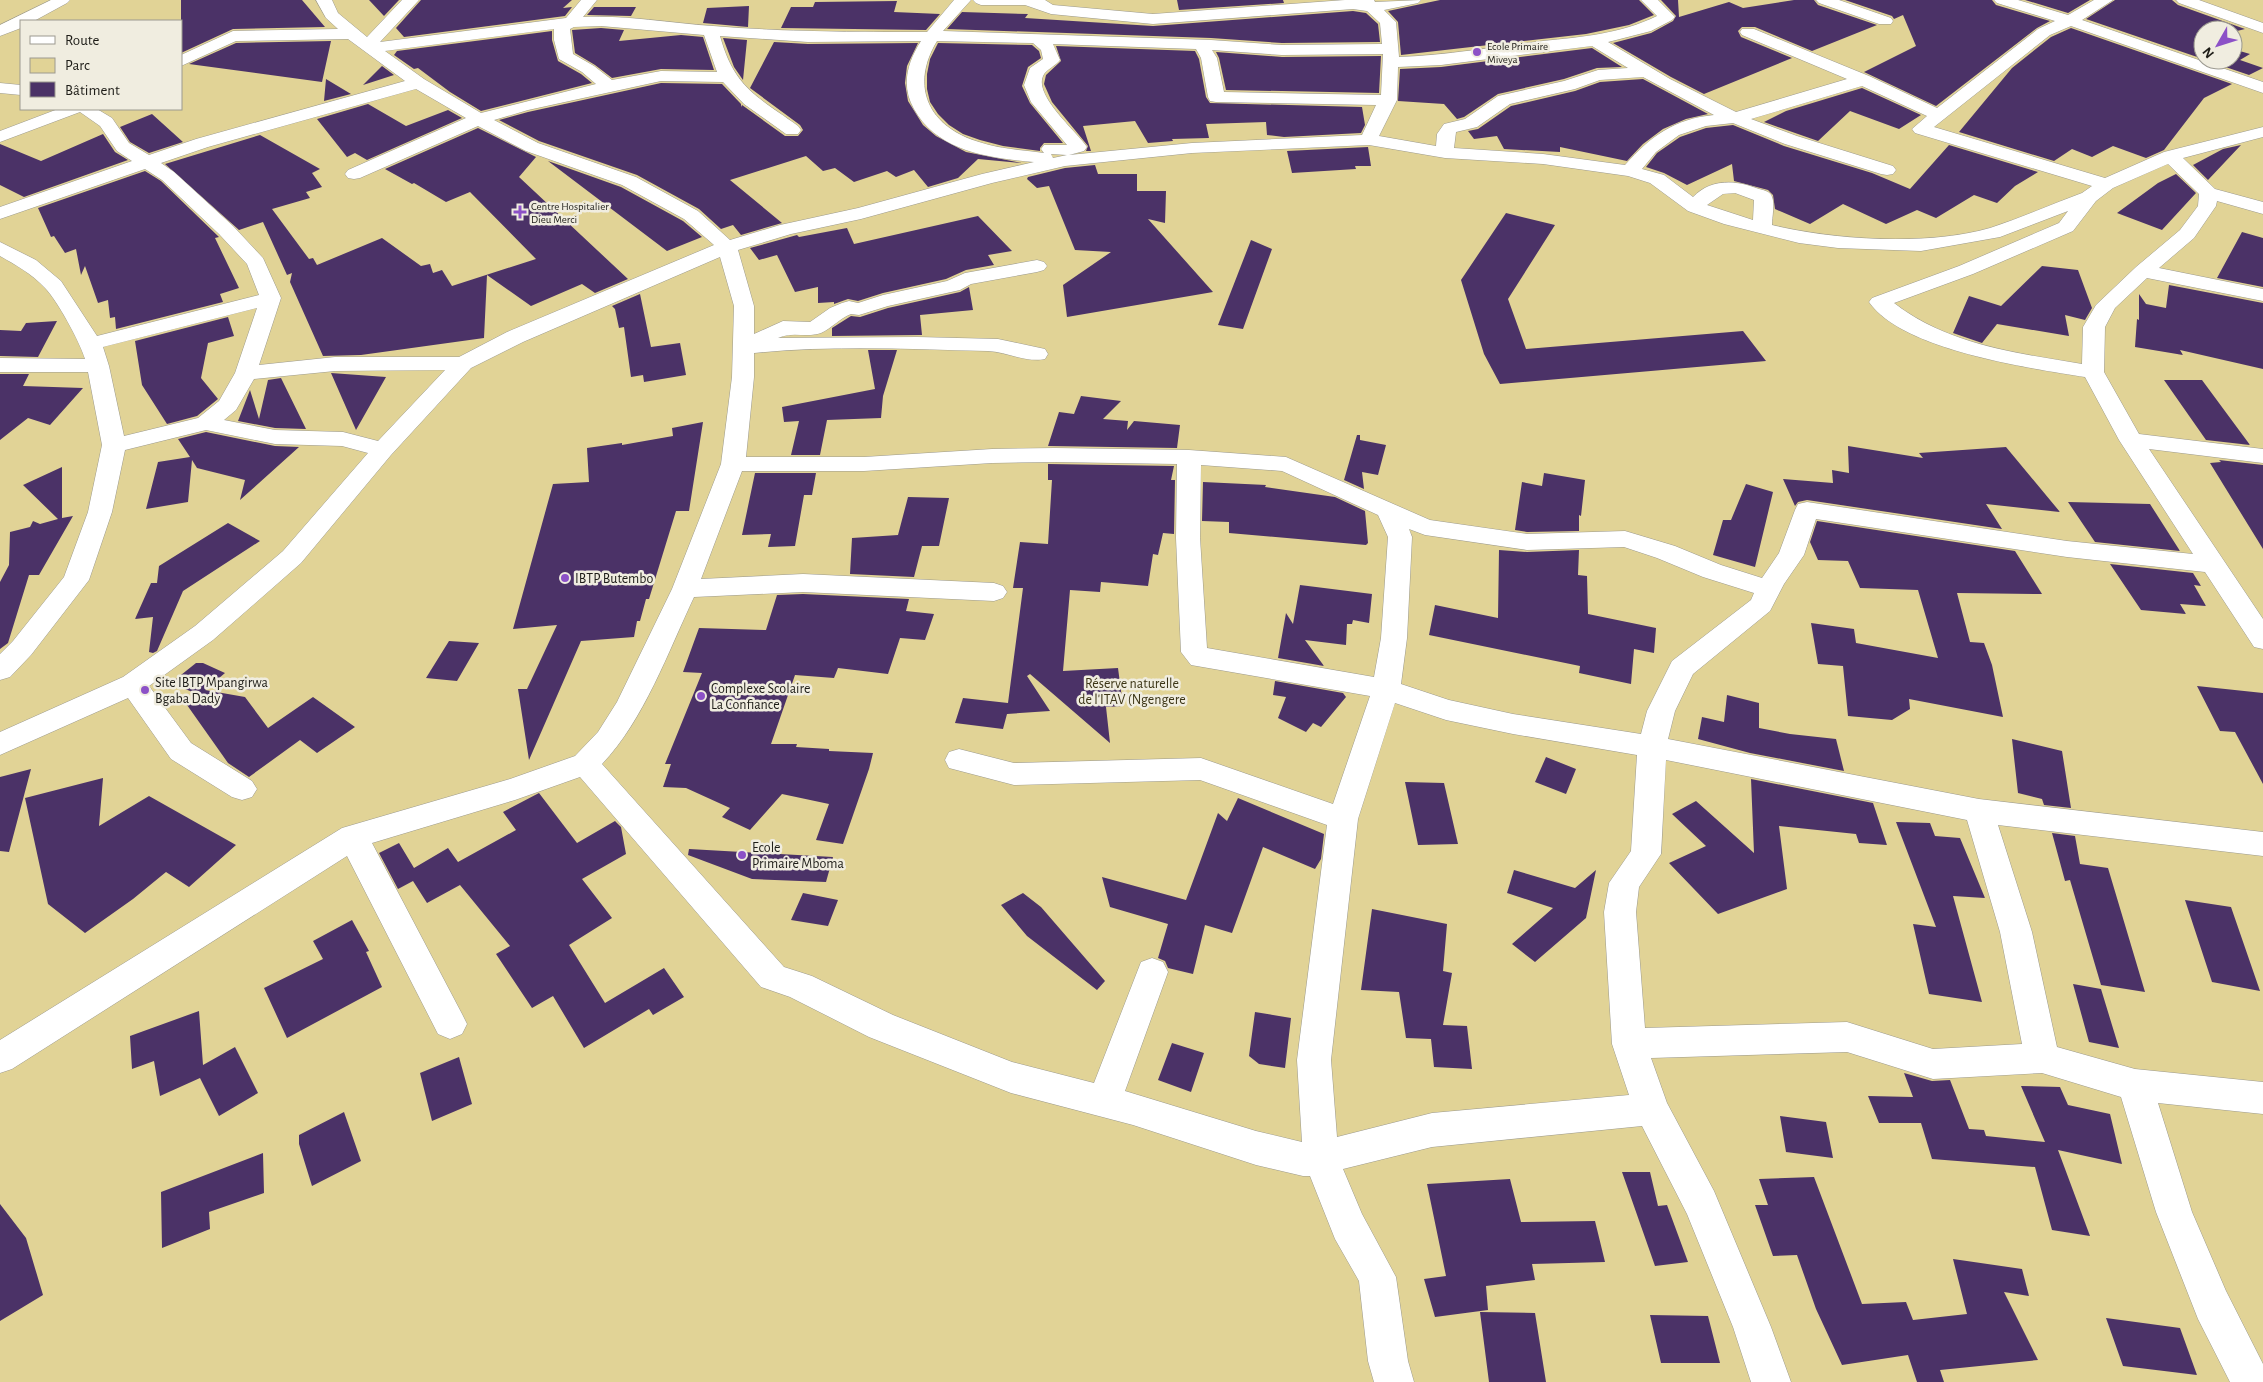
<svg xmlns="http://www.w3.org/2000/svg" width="2263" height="1382" font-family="'Alegreya Sans',sans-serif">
<rect width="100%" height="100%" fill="#f0ede0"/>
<path fill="#e1d396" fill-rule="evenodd" d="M0 0H2263V1382H0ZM21 21H181V109H21ZM2203 30H2233V60H2203Z"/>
<path fill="#4b3267" d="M181 0H302L325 27 233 29 181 53Z
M369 0H399L384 16Z
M421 0H572L563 8 572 7 565 16 404 37 396 28Z
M1177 0H1283L1284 3 1179 10Z
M1440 0H1639L1654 15 1629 25 1586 34 1401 55 1398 22 1388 11Z
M1661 0H1678L1679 17 1729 2 1743 8 1794 0H1814L1818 5 1877 25 1812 51 1755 27H1742L1738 31 1741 37 1792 58 1704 94 1671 77 1613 43 1651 33 1673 21 1676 16Z
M1845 0H1992L1996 5 2050 21 2037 28 1936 106 1864 72 1916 46 1903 15 1894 19 1892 16Z
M2025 0H2090L2068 13Z
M2115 0H2172L2178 5 2245 29 2233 32V30H2203V59L2086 19Z
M897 1 894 12 940 14 926 30 781 28 791 7H813L815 2Z
M749 6 748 27 703 23 707 8Z
M594 7H636L631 16 587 15Z
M1353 11 1366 13 1378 24 1380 42 1282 43 1211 38 947 29 962 12 1028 14 1025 18 1153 26Z
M601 28 624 30 619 41 681 35 703 37 714 70 661 69 612 78 595 65 575 53 572 30Z
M2071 28 2232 84 2204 98 2164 150 2146 158 2113 146 2092 157 2072 149 2054 161 1959 132 2012 68 2051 37Z
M552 31V40L558 61 581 74 592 83 481 111 450 92 418 68 414 69 394 55 397 51Z
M723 38 747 40 743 80 734 67Z
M331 41 322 82 189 64 236 43Z
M774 42 808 44 918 43 907 66 905 83 908 101 923 125 936 136 966 152 1022 163 978 159 958 178 928 187 914 170 896 177 887 171 854 182 835 168 823 171 806 156 730 180 782 223 741 235 733 225 721 229 699 209 637 175 539 141 499 120 528 112 661 83 722 84 741 104V107L742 105 785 136H798L803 130 800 125 750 88Z
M938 43 1032 45 1039 51 1041 58 1028 67 1022 86 1030 103 1063 143H1044L1040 148V151L1003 146 980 140 963 134 949 125 938 114 930 102 927 89V74L930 59Z
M1056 46 1195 51 1199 59 1206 97 1210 103 1362 107 1365 125 1361 133 1284 137 1267 135 1266 122 1206 124 1209 138 1172 139 1173 141 1148 143 1135 121 1083 126 1091 151H1086L1088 146 1052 102 1044 84 1046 75 1061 61Z
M1592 48 1622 67 1597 68 1564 79 1498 94 1464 117 1457 119 1444 104 1398 101 1400 69 1441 67Z
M2233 49 2250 54 2240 60 2263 68 2249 75 2205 60H2233Z
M1216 52 1282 57 1381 56 1379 93 1226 90 1219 58Z
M382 66 394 75 363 85Z
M326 79 351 94 324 101Z
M1643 79 1708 114 1686 119 1663 129 1643 144 1627 161 1560 147V152L1504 149 1497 136 1474 139 1468 131 1478 129 1511 106 1575 91 1600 82Z
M1862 88 1921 115 1899 129 1850 111 1818 141 1764 122 1786 111Z
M368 104 406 126 448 110 462 118 367 160 355 153 347 157 317 119Z
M152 114 183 142 149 153 130 142 120 127Z
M1733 125 1784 146 1872 173 1910 189 1949 145 2038 172 2015 186 1997 203 1974 195 1936 218 1917 210 1886 224 1843 204 1810 224 1775 209 1773 195 1768 190 1734 181 1732 164 1687 185 1664 173 1646 167 1657 153 1680 137 1706 128Z
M478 128 536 157 519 177 628 279 595 293 582 284 531 306 487 275 484 338 361 355 323 356 290 282 292 273 287 275 263 222 239 230 165 164 260 135 320 169 312 173 322 187 306 192 310 198 272 209 309 259 313 258 317 265 382 238 421 266 430 264 433 273 442 270 452 286 536 259 470 192 446 202 414 183 412 184 385 169Z
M103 134 115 152 128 160 24 197 0 185V144L41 161Z
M2241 145 2208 180 2193 165 2223 149Z
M1368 147 1371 166H1355L1356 169 1292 173 1287 151Z
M548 161 621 187 683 221 702 237 667 251Z
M1095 165 1098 174H1137V191H1166L1165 223 1148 219 1213 292 1067 317 1063 285 1111 252 1075 250 1049 186 1037 188 1027 179 1028 177 1065 168Z
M145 171 161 181 219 237 215 238 239 288 220 294 223 302 116 329 115 317 110 318 108 300 98 303 85 266 81 275 76 249 65 253 54 236 51 237 38 208Z
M2176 174 2196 193 2162 230 2117 213 2158 183Z
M1506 213 1555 225 1508 299 1526 349 1743 331 1766 361 1500 384 1484 354 1461 280Z
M978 216 1012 251 988 255 994 265 966 270 946 279 883 293 858 301 848 299 834 304V302L818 303V287L795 292 777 255 759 260 750 248 797 235 799 237 847 228 854 244Z
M2242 232 2263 238V287L2217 278Z
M1251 240 1272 249 1243 329 1218 325Z
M2042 266 2078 270 2092 308 2085 320 2065 315 2069 336 1997 324 1982 343 1953 333 1969 296 2001 306Z
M2169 285 2263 303V369L2180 350 2183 355 2135 347 2137 319 2139 320V294L2146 304 2166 308Z
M969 287 973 310 920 315 922 335 832 336V328L851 316 860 317 888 308 960 292Z
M640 294 651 347 680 343 686 375 644 382 643 375 631 377 624 327 619 328 615 309 612 306Z
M228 317 234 336 208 343 201 378 218 399 197 416 167 424 142 385 135 341Z
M57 321 38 357 0 356V330L21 331 26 323Z
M868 350H897L883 396 881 418 827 420 820 455H791L799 421 784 422 782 407 875 389Z
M331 373 386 377 356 430Z
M0 374H29L23 386 83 388 50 425 28 418 0 440Z
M281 378 306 429 275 428 238 421 250 390 259 419 268 380Z
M2164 380H2202L2250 445 2206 440Z
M1081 396 1121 401 1103 419 1128 421 1127 430 1134 421 1180 425 1177 448 1048 446 1059 412 1074 414Z
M703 422 689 511H676L649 599H646L640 621H637L634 637 581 641 529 760 518 689H527L557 625 513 629 553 484 589 482 587 448 622 443V445L673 436 672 428Z
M206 432 275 446 299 447 240 500 245 480 197 468 192 460 188 502 146 509 158 462 190 457 178 439Z
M1357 435H1360V440L1386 445 1378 475 1362 472 1364 489 1344 480Z
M1848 446 1923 458 1919 453 2006 447 2060 512 1986 504 2002 529 1807 500 1798 502 1795 506 1783 479 1833 483 1832 470 1849 473Z
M2219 460 2263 465V549L2210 463 2221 462Z
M1048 464 1174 466 1171 480H1175L1174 534 1163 533 1158 555 1153 554 1148 586 1101 582 1100 592 1070 590 1063 671 1118 668 1123 706 1106 707 1110 743 1030 674 1027 676 1050 711 1007 714 1003 729 955 723 963 698 1008 703 1023 588H1013L1020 542 1048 544 1052 480H1048Z
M62 467V518L73 516 39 575H29L8 643 0 649V582L9 565 10 532 30 527 33 521 40 524 58 519 23 485Z
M755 473H816L812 495H804L795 546 768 547 771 534 742 535Z
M1544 473 1585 480 1581 516 1579 515V531L1527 532 1515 530 1522 482 1542 486Z
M1203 482 1266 485 1265 487 1335 497 1365 511 1368 543 1366 545 1229 533V522L1202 521Z
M1746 484 1773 492 1755 567 1713 555 1723 520H1731Z
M908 497 949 498 939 546H922L914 577 850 574 852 538 898 535Z
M2068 502 2150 504 2180 551 2095 542Z
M1817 521 2015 551 2042 594 1957 593 1970 642 1984 643 1992 665 2003 717 1909 699 1910 709 1892 720 1848 716 1843 666 1818 664 1811 623 1854 629 1856 643 1938 658 1918 590 1860 588 1848 561 1818 560 1810 542Z
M228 523 260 541 183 591 157 651 153 653 149 652 153 617 135 619 151 583H157L159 566Z
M1499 550 1527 552 1579 550 1578 575 1587 576 1588 614 1656 628 1654 653 1634 649 1631 684 1579 673 1580 666 1429 635 1435 605 1498 618Z
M2110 564 2193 573 2201 586 2194 585 2206 606 2180 604 2186 614 2141 610Z
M1300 585 1372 594 1369 623 1353 620 1352 624H1347L1346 645 1305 640 1324 666 1278 658 1286 613 1293 624Z
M803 594 909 599 906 611 934 614 925 640 900 638 888 674 838 668 834 678 795 675 771 744H797L796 747 829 749V751L873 753 869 769 843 844 816 840 829 804 782 794 750 830 722 817 730 808 686 788 663 787 671 764H665L702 673 683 672 699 628 766 630 777 595Z
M449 641 479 643 457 681 426 678Z
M196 663H203L225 673 205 690 245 697 268 728 313 697 355 727 317 753 300 740 249 777 228 763 187 705 197 694 171 683Z
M1275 681 1343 693 1346 697 1321 727 1313 723 1306 732 1278 718 1286 697 1273 695Z
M2197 686 2263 693V784L2235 732 2220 731Z
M1727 695 1759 703V728L1790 734 1836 739 1844 771 1750 753 1698 739 1702 717 1724 722Z
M2012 739 2062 751 2071 808 2044 805 2042 799 2018 793Z
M1546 757 1576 769 1566 794 1535 782Z
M31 769 9 852 0 851V777Z
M103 778 99 826 149 796 236 845 189 887 166 872 133 899 85 933 48 904 25 798Z
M1751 779 1873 803 1887 845 1859 843 1856 834 1779 826 1787 889 1718 914 1669 863 1706 846 1672 814 1696 801 1754 853Z
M1405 782 1444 783 1458 844 1418 845Z
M539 793 577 843 615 821 621 827 626 854 582 879 612 918 569 945 605 1003 664 968 684 997 653 1015 649 1009 584 1048 553 996 532 1008 496 954 510 946 460 885 427 903 413 881 398 889 379 853 399 843 414 868 448 848 458 862 516 830 503 812Z
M1238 798 1324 834 1321 859 1315 869 1263 847 1232 933 1205 925 1193 974 1168 968 1165 961 1158 958 1168 924 1110 907 1102 877 1186 900 1218 813 1227 821Z
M1896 822 1930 823 1935 836 1960 838 1985 898 1953 896 1982 1002 1929 994 1913 924 1936 927Z
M2052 833 2075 836 2080 864 2108 868 2145 992 2101 985 2070 880 2065 881Z
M689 849 833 857 826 882 752 879 688 855Z
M1514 870 1575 888 1596 870 1586 918 1535 962 1512 944 1553 908 1507 893Z
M803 893 838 900 828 926 791 920Z
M1023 893 1041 907 1105 981 1097 990 1027 936 1001 905Z
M2185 900 2231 907 2260 991 2212 982Z
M1372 909 1447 924 1443 971 1452 973 1443 1025 1467 1026 1472 1069 1434 1067 1431 1039 1406 1038 1399 992 1361 990Z
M352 920 369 951 366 952 382 987 287 1038 264 988 323 959 313 941Z
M2073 984 2101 989 2119 1048 2089 1042Z
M199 1011 203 1065 235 1047 258 1093 219 1116 200 1078 160 1096 154 1061 132 1069 130 1036Z
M1255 1012 1291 1018 1285 1068 1259 1064 1249 1056Z
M1172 1043 1204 1053 1191 1092 1158 1080Z
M459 1057 472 1104 432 1121 420 1073Z
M1904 1073 1932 1081 1950 1080 1969 1129 1984 1130 1986 1136 2045 1142 2021 1086 2060 1087 2068 1105 2110 1114 2122 1164 2058 1150 2090 1236 2052 1230 2035 1167 1932 1159 1921 1123H1879L1868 1096 1913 1097Z
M344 1112 361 1161 312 1186 299 1144V1135Z
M1780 1116 1826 1122 1833 1158 1786 1152Z
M263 1153 264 1193 209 1212 210 1229 162 1248 161 1192Z
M1622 1172H1650L1658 1206 1667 1205 1688 1262 1655 1266Z
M1814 1177 1862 1304 1906 1302 1913 1320 1967 1314 1953 1259 2022 1269 2029 1296 2004 1292 2038 1360 1940 1370 1944 1382H1917L1908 1355 1842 1365 1816 1309 1797 1255 1773 1256 1755 1205H1768L1759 1179Z
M1510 1179 1521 1222 1595 1221 1605 1262 1532 1264 1535 1280 1486 1286 1488 1310 1435 1317 1424 1279 1446 1276 1427 1184Z
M0 1204 26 1238 43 1295 0 1321Z
M1480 1312 1535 1313 1546 1382H1489Z
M1650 1315 1708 1316 1720 1363H1661Z
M2106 1318 2180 1328 2197 1375 2123 1366Z"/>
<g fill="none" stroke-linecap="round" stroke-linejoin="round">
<g stroke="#9c9a8e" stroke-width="1">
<path id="minor" d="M51 0H70L67 3 34 21H21V28L0 36V25Z
M316 0H332L338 13 367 37 402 0H419L380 42 566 18 581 0H597L583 17C627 15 670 23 713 26 785 32 855 32 927 32L954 0H971L943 31 1211 40 1282 45 1382 44 1380 23 1367 11 1353 9 1153 24 1051 14 1025 5H981L976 3 973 0H1045L1053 5 1153 14 1345 0H1374L1375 2 1421 0 1418 3 1384 10 1396 22 1399 57C1447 55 1494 47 1543 41 1582 37 1620 34 1657 16L1641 0H1658L1675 17 1672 20 1651 31 1608 42 1670 79 1736 112 1847 79 1742 35 1740 32 1742 29H1754L1869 76 1937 108 2038 29 2055 21 1997 3 1994 0H2018L2068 15 2094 0H2113L2082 20 2263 82V93L2071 26 2050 35 1934 127 2105 178 2164 152 2263 127V137L2183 158 2215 189 2263 202V214L2217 201 2216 206 2194 238 2159 268 2263 289V301L2147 278 2115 308 2105 327 2104 372 2139 434 2263 449V463L2149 449 2263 619V649L2254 647 2205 572 2067 557 1816 519 1804 555 1784 584 1770 611 1693 674 1675 711 1668 739 1979 799 2263 832V856L1998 825 2032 932 2057 1047 2135 1069 2263 1082V1114L2158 1103 2192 1212 2226 1291 2263 1364V1382H2230L2198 1319 2156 1212 2121 1097 2042 1073 1933 1079 1847 1052 1651 1058 1667 1103 1714 1191 1771 1327 1791 1382H1751L1733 1327 1687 1214 1642 1126 1432 1147 1343 1169 1362 1214 1396 1277 1408 1361 1414 1382H1374L1368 1361 1359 1281 1335 1239 1310 1176H1303L1256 1165 1133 1125 1011 1093 869 1037 790 997 761 987 580 777 515 800 372 843 462 1014 467 1024 462 1034 450 1039 438 1034 347 856 12 1069 0 1073V1040L342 828 510 779 575 756 598 732 617 702 672 589 721 464 732 377 734 306 720 257 523 342 471 368 391 455 301 563 213 640 149 686 191 743 252 781 257 789 252 797 242 800 232 797 171 759 128 698 0 755V732L123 677 195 626 283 551 368 453 342 446 275 444 206 430 125 450 112 512 89 580 31 655 10 677 0 680V654L13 641 64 577 88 512 102 445 88 372H0V358L85 359C80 342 57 300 45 288 32 274 16 265 0 256V242L36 260 61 281 97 336 259 295 247 264 219 234 162 180 145 169 0 219V207L132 161 117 151 100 126 80 112 0 142V131L58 109H97L112 118 129 143 149 155 196 139 405 81 348 39 236 41 181 66V55L233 31 338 29 326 18ZM601 26 704 35 717 72 661 71 612 80 594 66 573 54 570 29 574 27ZM554 29V40L559 59 582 72 596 84 481 113 424 79 385 51ZM720 36 808 42 921 41C907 63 901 86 914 109 938 152 990 158 1034 162L982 174 858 208 780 225 730 240 698 211 636 177 538 143 494 120 528 110 661 81 723 82 744 104 786 134H798L801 130 798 126C758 97 734 88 720 36ZM937 41 1033 43 1041 50 1043 59 1030 68 1024 85 1031 102 1067 145H1044L1041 149 1044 153C1022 150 999 149 979 142 929 127 909 87 937 41ZM1053 44 1196 49 1201 58 1208 97 1210 101 1216 102 1376 105 1362 135 1192 143 1069 155 1084 151 1087 147C1076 131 1034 96 1043 76 1046 69 1056 66 1060 60ZM1592 46 1628 68 1598 70 1564 81 1498 96 1465 119 1444 124 1437 134 1436 146 1379 136 1397 100 1398 67 1441 65ZM1212 50 1282 55 1383 54 1381 95 1224 92 1217 58ZM1643 77 1714 115C1674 119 1651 136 1625 165L1543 154 1454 148 1456 132 1477 127 1510 104 1575 89 1600 80ZM1862 86 1927 116 1912 129 1915 133 2092 186 2082 193C2052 204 2021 218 1990 228 1927 246 1835 240 1772 225 1772 217 1775 204 1772 197 1771 192 1764 190 1759 189 1737 180 1711 178 1693 197L1664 175 1642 169 1656 152 1679 135 1706 126 1733 123 1785 144 1881 174 1887 175 1893 174 1896 170 1893 166 1797 136 1751 119ZM416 89 466 118 348 170 345 174 348 178 354 179 360 178 478 126 526 151 622 185 684 219 714 245 507 332 459 357H335L259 365 281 298 263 258 233 226 174 172 161 163 208 147ZM1369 145 1445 158 1543 164 1628 176 1650 183 1688 211 1724 224 1799 243 1838 248 1921 251 2000 237 2068 211 2059 223 1959 266 1872 298 1869 302C1902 350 2029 368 2085 377L2119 440 2193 554 2067 541 1807 502 1798 504 1795 510 1779 553 1762 578 1721 565 1675 546 1625 531 1527 534 1430 520 1286 457 1189 450 1055 448 992 449 864 457H746L754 377V353C831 345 911 349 988 351 1007 352 1027 363 1045 359L1048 354 1045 349 998 339 917 337 778 338C792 331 807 338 821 333 832 328 840 318 851 314L859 315 888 306 960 290 971 284 1037 272 1044 270 1047 266 1044 262 1037 260 965 273 947 281 883 295 858 303 849 301 842 303 830 308 810 322 783 321 754 334V306L738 250 791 234 861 219 992 183 1065 166 1192 153ZM1051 154 1067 155 1053 158ZM2168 164 2199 194 2198 206 2180 230 2136 267 2096 305 2083 327 2082 364C2017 353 1948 345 1894 303L1973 274 2073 231 2096 201 2113 188ZM1735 193 1754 200 1753 220 1707 205 1723 194ZM257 308 235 373 219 401 198 418 124 436 109 366 103 347ZM445 370 378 441 343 432 275 430 224 420 236 410 254 379 335 371ZM1055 462 1177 464 1176 538 1181 652 1191 665 1370 696 1333 804 1201 758 1014 763 959 749 949 752 945 760 949 768 1014 785 1200 780 1327 825 1297 1060 1302 1142 1256 1131 1125 1091 1168 972 1163 962 1152 958 1141 962 1094 1083 1012 1062 893 1015 812 976 784 967 602 764C644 720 668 652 694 597L803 592 994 601 1003 598 1007 592 1003 586 994 583 803 574 701 579 742 471H864L992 463ZM1201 465 1282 471 1378 515 1388 537 1381 638 1374 677 1207 648 1200 538ZM1409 529 1425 535 1527 550 1624 547 1657 558 1703 577 1754 593 1751 600 1672 661 1647 711 1641 734 1513 714 1449 700 1401 684 1407 638 1412 537ZM1395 703 1446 720 1513 734 1637 755 1631 851 1609 883 1604 912 1612 1044 1629 1095 1432 1113 1337 1137 1331 1060 1358 819ZM1666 760 1967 820 2000 932 2022 1044 1933 1049 1847 1022 1645 1028 1636 912 1639 887 1661 854Z
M1816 0H1839L1891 18 1893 21 1891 24H1879L1819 3Z
M2176 0H2199L2263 23V33L2179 3Z
M0 83 21 85V95L0 93Z"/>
</g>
<use href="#minor" fill="#fff" fill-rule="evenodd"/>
</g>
<g fill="#8c51c7" stroke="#f0ede0" stroke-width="2">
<circle cx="1477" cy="52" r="5"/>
<path d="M517.5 204.5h5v5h5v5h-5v5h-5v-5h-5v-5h5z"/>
<circle cx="565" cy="578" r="5"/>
<circle cx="145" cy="690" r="5"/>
<circle cx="701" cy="696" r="5"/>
<circle cx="742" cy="855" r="5"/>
</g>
<g text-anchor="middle" stroke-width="5" stroke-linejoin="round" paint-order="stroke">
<g font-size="11" fill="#1e1d18" stroke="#f0ede0" text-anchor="start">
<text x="1487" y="50">Ecole Primaire<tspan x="1487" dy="13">Miveya</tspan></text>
<text x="531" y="210">Centre Hospitalier<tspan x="531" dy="13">Dieu Merci</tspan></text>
</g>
<g font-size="14" fill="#1e1d18" stroke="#f0ede0" text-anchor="start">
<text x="575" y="583">IBTP Butembo</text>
<text x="155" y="687">Site IBTP Mpangirwa<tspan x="155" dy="16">Bgaba Dady</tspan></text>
<text x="711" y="693">Complexe Scolaire<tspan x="711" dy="16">La Confiance</tspan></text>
<text x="752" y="852">Ecole<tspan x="752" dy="16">Primaire Mboma</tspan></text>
</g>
<g font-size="14" fill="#3c3516" stroke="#f0ede0">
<text x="1132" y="688">Réserve naturelle<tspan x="1132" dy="16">de l'ITAV (Ngengere</tspan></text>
</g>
</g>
<rect x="20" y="20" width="162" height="90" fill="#f0ede0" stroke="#9c9a90"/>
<rect x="30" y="36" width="25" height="8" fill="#ffffff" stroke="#9c9a90"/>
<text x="65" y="45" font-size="15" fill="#1e1d18">Route</text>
<rect x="30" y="58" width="25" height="15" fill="#e1d396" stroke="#9c9a90"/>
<text x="65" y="70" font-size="15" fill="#1e1d18">Parc</text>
<rect x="30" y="82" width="25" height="15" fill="#4b3267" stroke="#9c9a90"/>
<text x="65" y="95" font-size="15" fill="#1e1d18">Bâtiment</text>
<g transform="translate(2218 45) rotate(231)"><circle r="24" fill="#f0ede0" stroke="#9c9a90"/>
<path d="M0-4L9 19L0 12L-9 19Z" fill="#8c51c7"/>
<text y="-8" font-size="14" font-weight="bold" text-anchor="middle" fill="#1e1d18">N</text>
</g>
</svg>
